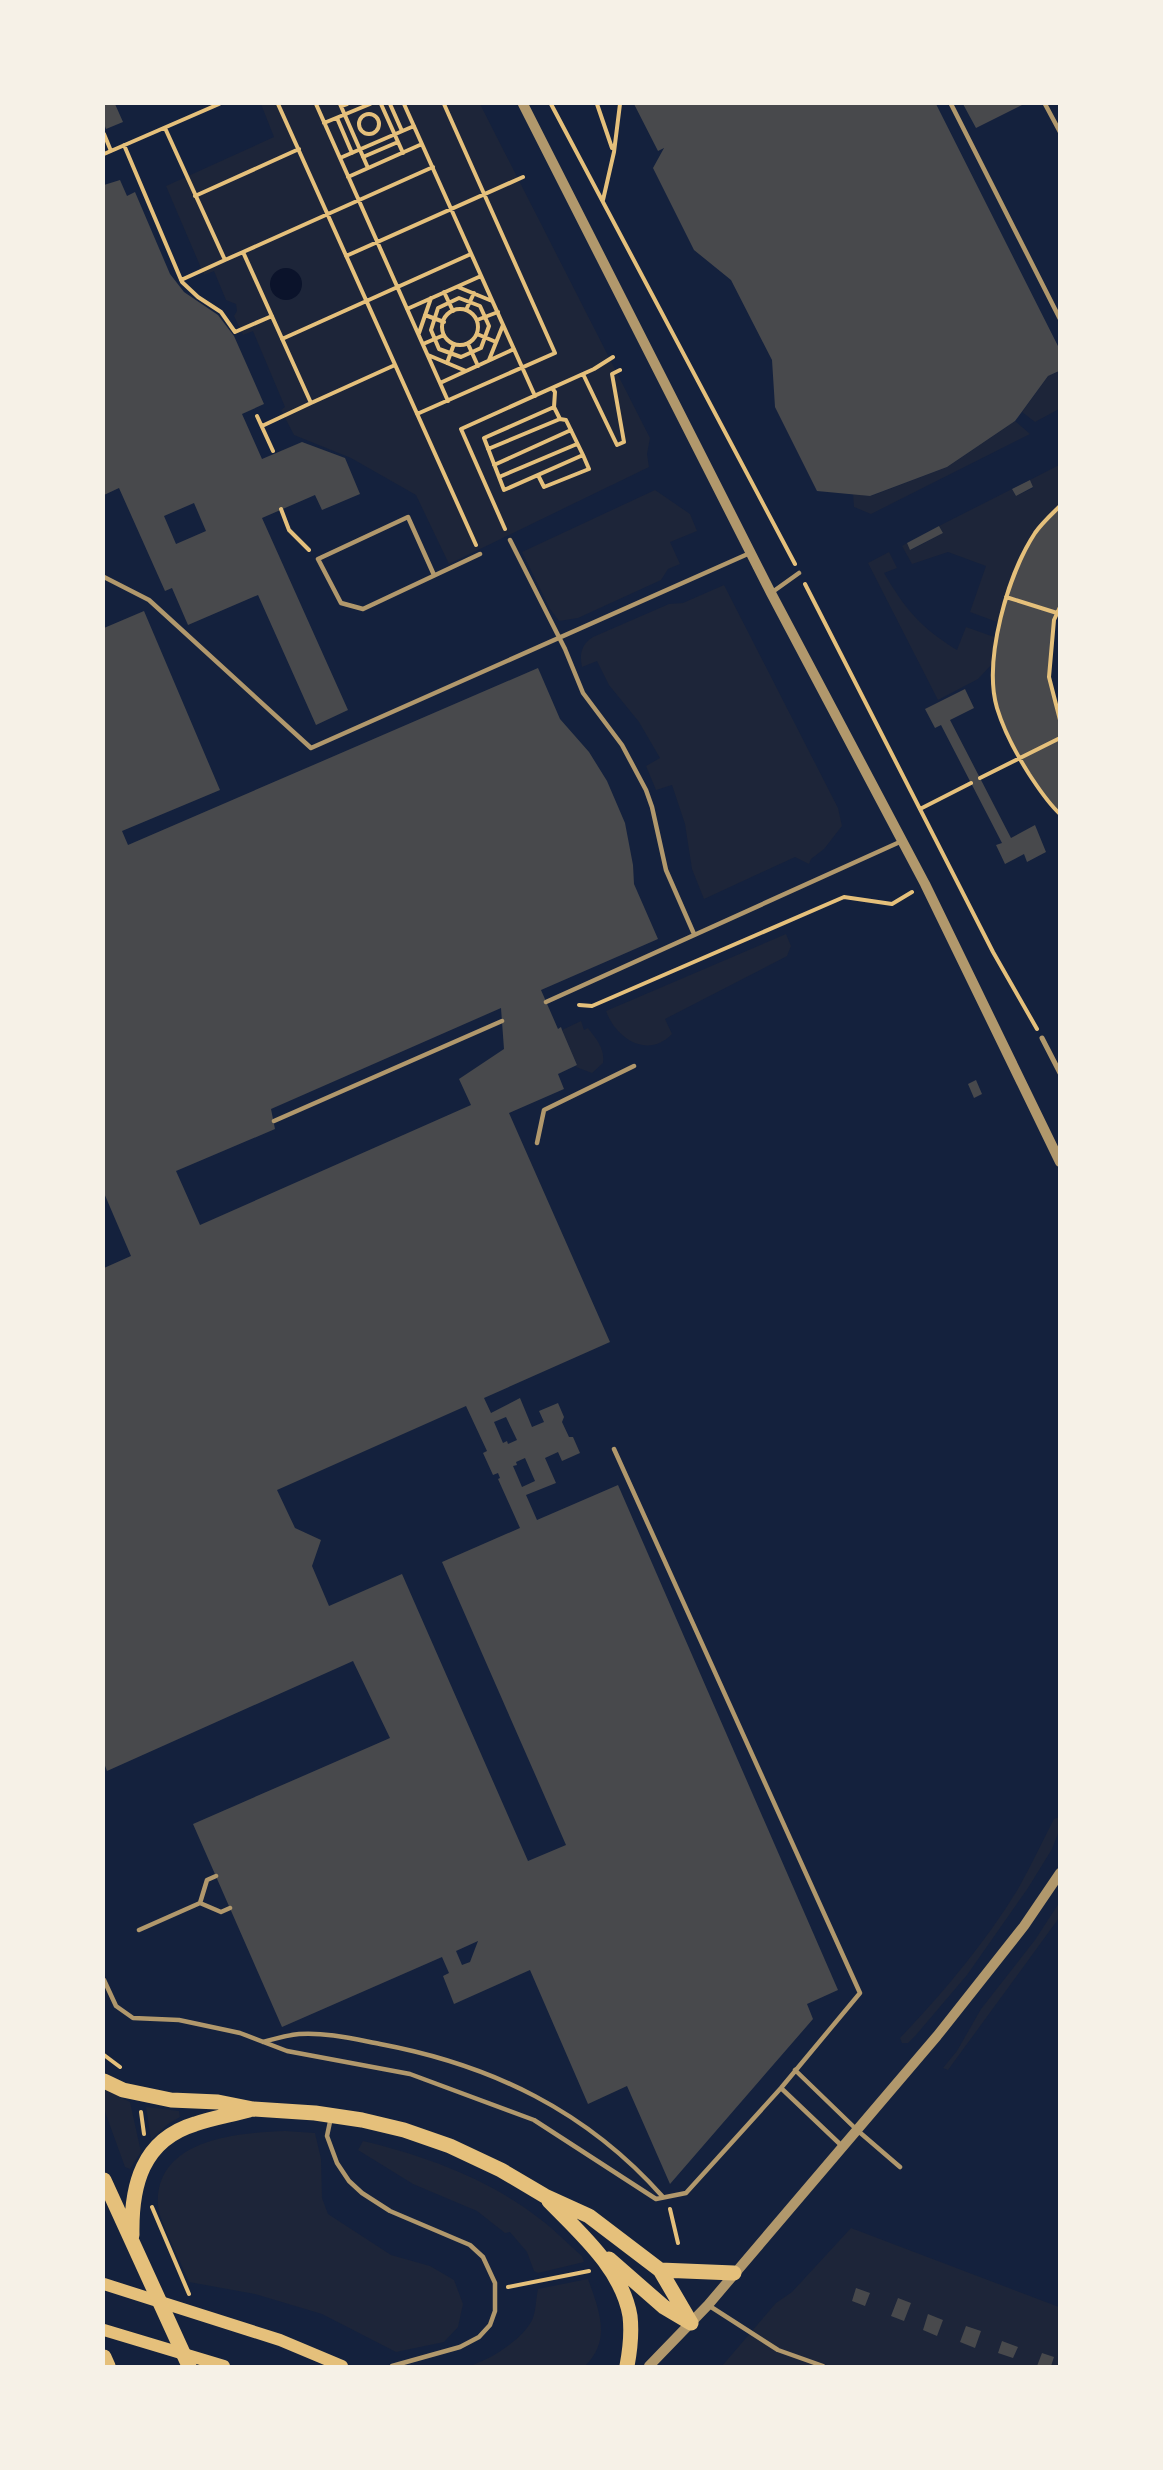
<svg xmlns="http://www.w3.org/2000/svg" width="1163" height="2470" font-family="Signika,sans-serif">
<rect width="100%" height="100%" fill="#14213d"/>
<path fill="#1d2539" d="M261 104H480L650 438 647 454 649 467 449 564 416 495 351 458 294 435 281 410 285 407 253 331 243 335 234 316 237 311 236 304 226 300 214 271 204 275 166 186 274 137Z
M1059 371V409L1035 422 1022 412 1048 376Z
M1015 421 1030 434 871 514 854 507 853 494 871 496 947 467Z
M1059 465V506L1000 623 970 612 986 566 948 552 912 564 902 546 907 543 911 550 943 533 939 526 1012 489 1016 496 1033 488 1030 480Z
M655 490 690 514 697 531 670 542 680 564 668 569 661 580 578 618 559 621 550 609 522 552Z
M889 552 897 568 884 573C905 609 921 628 957 650L966 627 997 638 993 663 978 679 938 700 868 563Z
M724 585 838 808 842 826 824 849 811 859 809 864 795 857 704 899 692 869 685 824 672 785 656 790 646 766 660 758 639 722 609 685 597 661 582 667C579 653 582 644 593 637L669 604 683 603Z
M786 934 791 946 787 956 665 1019 672 1034C648 1059 616 1039 606 1011Z
M581 1021 584 1030 588 1028C597 1040 605 1049 603 1063L592 1073 576 1067 577 1065 562 1030Z
M1059 1817V1831L1052 1849 1028 1888 967 1975 916 2035 908 2043H902L900 2038C944 1992 985 1943 1018 1889 1031 1866 1042 1842 1054 1819Z
M1059 1903V1918L948 2070 943 2068 957 2051 981 2009 1035 1940Z
M104 2089 130 2102 141 2152 130 2169 125 2167 104 2109Z
M146 2107 179 2111 180 2117 168 2124 151 2140Z
M285 2131 315 2133 321 2159 322 2198 328 2214 391 2255 430 2266 454 2280 463 2304 458 2327 444 2342 396 2352 322 2314 255 2294 189 2282C183 2266 158 2219 158 2205 155 2139 237 2133 285 2131Z
M363 2141C426 2156 489 2179 540 2219 555 2230 568 2244 582 2256L584 2262 538 2273 534 2271 527 2252 510 2232 505 2233 477 2211 413 2184 358 2150Z
M851 2228 1059 2307V2366H722L776 2303 792 2292Z
M588 2279C599 2310 612 2340 585 2366H469C489 2361 525 2338 533 2318 536 2310 536 2298 538 2289Z"/>
<path fill="#0b132b" d="M270 284a16 16 0 1 1 32 0a16 16 0 1 1-32 0Z"/>
<path fill="#48494c" fill-rule="evenodd" d="M104 104H115L123 122 106 129 104 124Z
M634 104H936L1059 348V371L1048 376 1015 421 947 467 870 496 817 491 775 407 772 360 731 280 694 250 653 168 664 148 658 151Z
M963 104H1024L976 128Z
M120 180 127 196 135 192 170 274 184 292 218 315 234 336 264 404 242 414 262 459 302 442 345 458 360 494 322 510 315 495 262 518 348 710 316 725 258 595 188 625 172 588 165 591 119 488 104 495V185ZM194 503 206 531 176 544 164 516Z
M1030 480 1033 487 1016 496 1012 489Z
M1059 506V607L1054 620 1049 677 1059 720V814L1047 802 1020 759 997 707 993 663 1003 607 1017 565 1036 532Z
M939 526 943 533 910 550 907 543Z
M144 611 220 790 122 831 128 845 538 668 560 719 589 752 607 781 625 823 633 865 634 884 658 939 541 990 558 1029 561 1027 562 1030 577 1065 558 1074 564 1089 509 1113 610 1342 484 1398 491 1413 520 1398 532 1427 544 1422 539 1411 558 1403 564 1417 562 1422 569 1437H573L580 1453 562 1461 558 1452 545 1458 556 1483 526 1495 537 1520 618 1485 838 1990 807 2004 813 2019 670 2184 627 2086 588 2104 530 1970 454 2004 443 1976 449 1973 442 1957 282 2027 193 1824 390 1738 353 1661 107 1771 104 1763V1268L131 1256 104 1193V628ZM501 1008 504 1049 459 1079 471 1105 200 1225 176 1171 275 1129 271 1109ZM466 1406 487 1451 483 1453 493 1475 498 1473 500 1478 498 1479 520 1528 442 1562 566 1845 528 1861 402 1574 329 1606 312 1566 321 1540 295 1528 277 1490ZM506 1417 517 1440 508 1444 507 1441 503 1443 494 1422ZM525 1458 535 1481 522 1487 513 1466 517 1465 516 1462ZM478 1941 470 1962 462 1965 456 1951Z
M965 689 974 708 950 720 1011 838 1035 825 1046 852 1027 862 1024 854 1005 864 996 845 1002 843 941 725 935 728 925 709Z
M976 1080 982 1094 974 1098 968 1084Z
M856 2288 870 2293 865 2306 852 2301Z
M898 2298 911 2303 904 2321 891 2316Z
M928 2314 943 2320 937 2336 923 2330Z
M966 2326 981 2331 975 2348 960 2342Z
M1002 2341 1018 2347 1013 2358 998 2353Z
M1042 2353 1054 2357 1051 2366H1037Z"/>
<g fill="none" stroke-linecap="round" stroke-linejoin="round">
<path stroke="#e5c07b" stroke-width="4" d="M278 104 476 545
M316 104 448 401
M340 104 368 168
M381 104 403 153
M390 104 402 131
M404 104 535 396
M551 104 795 564
M597 104 612 148
M341 106 347 104
M359 124a10 10 0 1 1 20 0a10 10 0 1 1-20 0Z
M337 118 352 153
M324 123 370 104
M165 128 225 260 243 252 311 403 395 365
M104 134 111 151
M124 145 182 282 198 297 221 312 235 332 272 316
M104 154 219 104
M363 157 398 142
M340 158 414 126
M348 177 422 144
M195 196 299 149
M603 200 614 152 620 104
M243 252 433 167
M346 256 523 177
M181 280 225 260
M458 287 492 301
M444 292 453 311
M459 298 480 306 489 326 481 348 461 357 439 349 431 330 438 308Z
M442 327a18 18 0 1 1 36 0a18 18 0 1 1-36 0Z
M407 309 481 276
M466 310 474 293
M425 315 444 322
M477 320 498 312
M419 333 431 298
M477 334 496 342
M282 339 471 254
M423 344 444 335
M468 344 478 366
M428 355 466 371
M489 360 503 325
M447 363 454 344
M583 374 617 445 624 442 612 374 620 370
M440 383 514 349
M552 388 555 392 554 407 484 438 504 490 583 455 566 420 560 419
M417 414 555 353 444 104
M257 416 273 451
M262 426 311 403
M488 449 560 419 554 407
M494 465 571 430
M538 475 544 487 589 469 583 455
M499 477 577 444
M1060 506C1052 514 1042 523 1035 533 1008 574 983 660 997 708 1004 731 1017 755 1029 774 1039 789 1047 802 1060 814
M281 509 289 530 309 550
M505 529 461 429 594 369 613 357
M805 584 993 952 1037 1029
M1006 597 1057 613
M1060 607 1054 620 1049 677 1060 720
M980 778 1060 738
M920 809 971 783
M579 1005 592 1006 844 897 892 904 912 892
M104 2055 120 2067
M141 2112 144 2134
M152 2207 189 2294
M670 2209 678 2243
M508 2287 589 2271"/>
<path stroke="#b1986c" stroke-width="4.5" d="M951 104 1060 319
M1045 104 1060 132
M510 540 565 649 583 693 622 745 646 790 652 807 666 870 694 934
M434 575 408 517 318 559 341 603 363 609 480 554
M104 577 149 600 311 748 750 553
M771 593 799 573
M546 1002 902 841
M274 1121 502 1021
M537 1143 544 1110 634 1066
M200 1903 207 1880 216 1876
M139 1930 200 1903 221 1912 230 1908
M104 1980 116 2006 133 2018 179 2020 240 2033 287 2051 410 2074 534 2120 656 2199 686 2193 781 2088 860 1993 614 1449
M263 2042C274 2039 287 2035 299 2034 325 2032 354 2039 380 2044 492 2065 587 2111 663 2197
M795 2070 857 2130 900 2167
M781 2088 843 2147
M331 2117 327 2136 337 2163 349 2181 362 2193 390 2211 470 2245 483 2257 495 2283V2311L490 2325 479 2337 460 2347 392 2366
M708 2305 778 2350 823 2366"/>
<path stroke="#b1986c" stroke-width="5" d="M1042 1038 1060 1073"/>
<path stroke="#b1986c" stroke-width="10" d="M523 104 771 593 925 884 1060 1162
M649 2366 708 2305 937 2036 1024 1926 1060 1873"/>
<path stroke="#e5c07b" stroke-width="12" d="M104 2284 280 2340 342 2366
M104 2330 224 2366"/>
<path stroke="#e5c07b" stroke-width="15" d="M104 2081 123 2090 171 2100 218 2102 253 2109 315 2113 362 2120 404 2130 450 2146 501 2170 545 2196 589 2216 660 2270 691 2323
M104 2180 189 2366
M549 2201C580 2233 622 2269 630 2316 632 2333 630 2350 627 2366
M132 2235C131 2186 142 2140 195 2124 212 2118 231 2115 249 2110
M609 2259 664 2307 691 2323
M660 2270 734 2273
M104 2357 108 2366"/>
</g>
<rect width="1163" height="2470" fill="none" stroke="#f6f1e7" stroke-width="210"/>
</svg>
